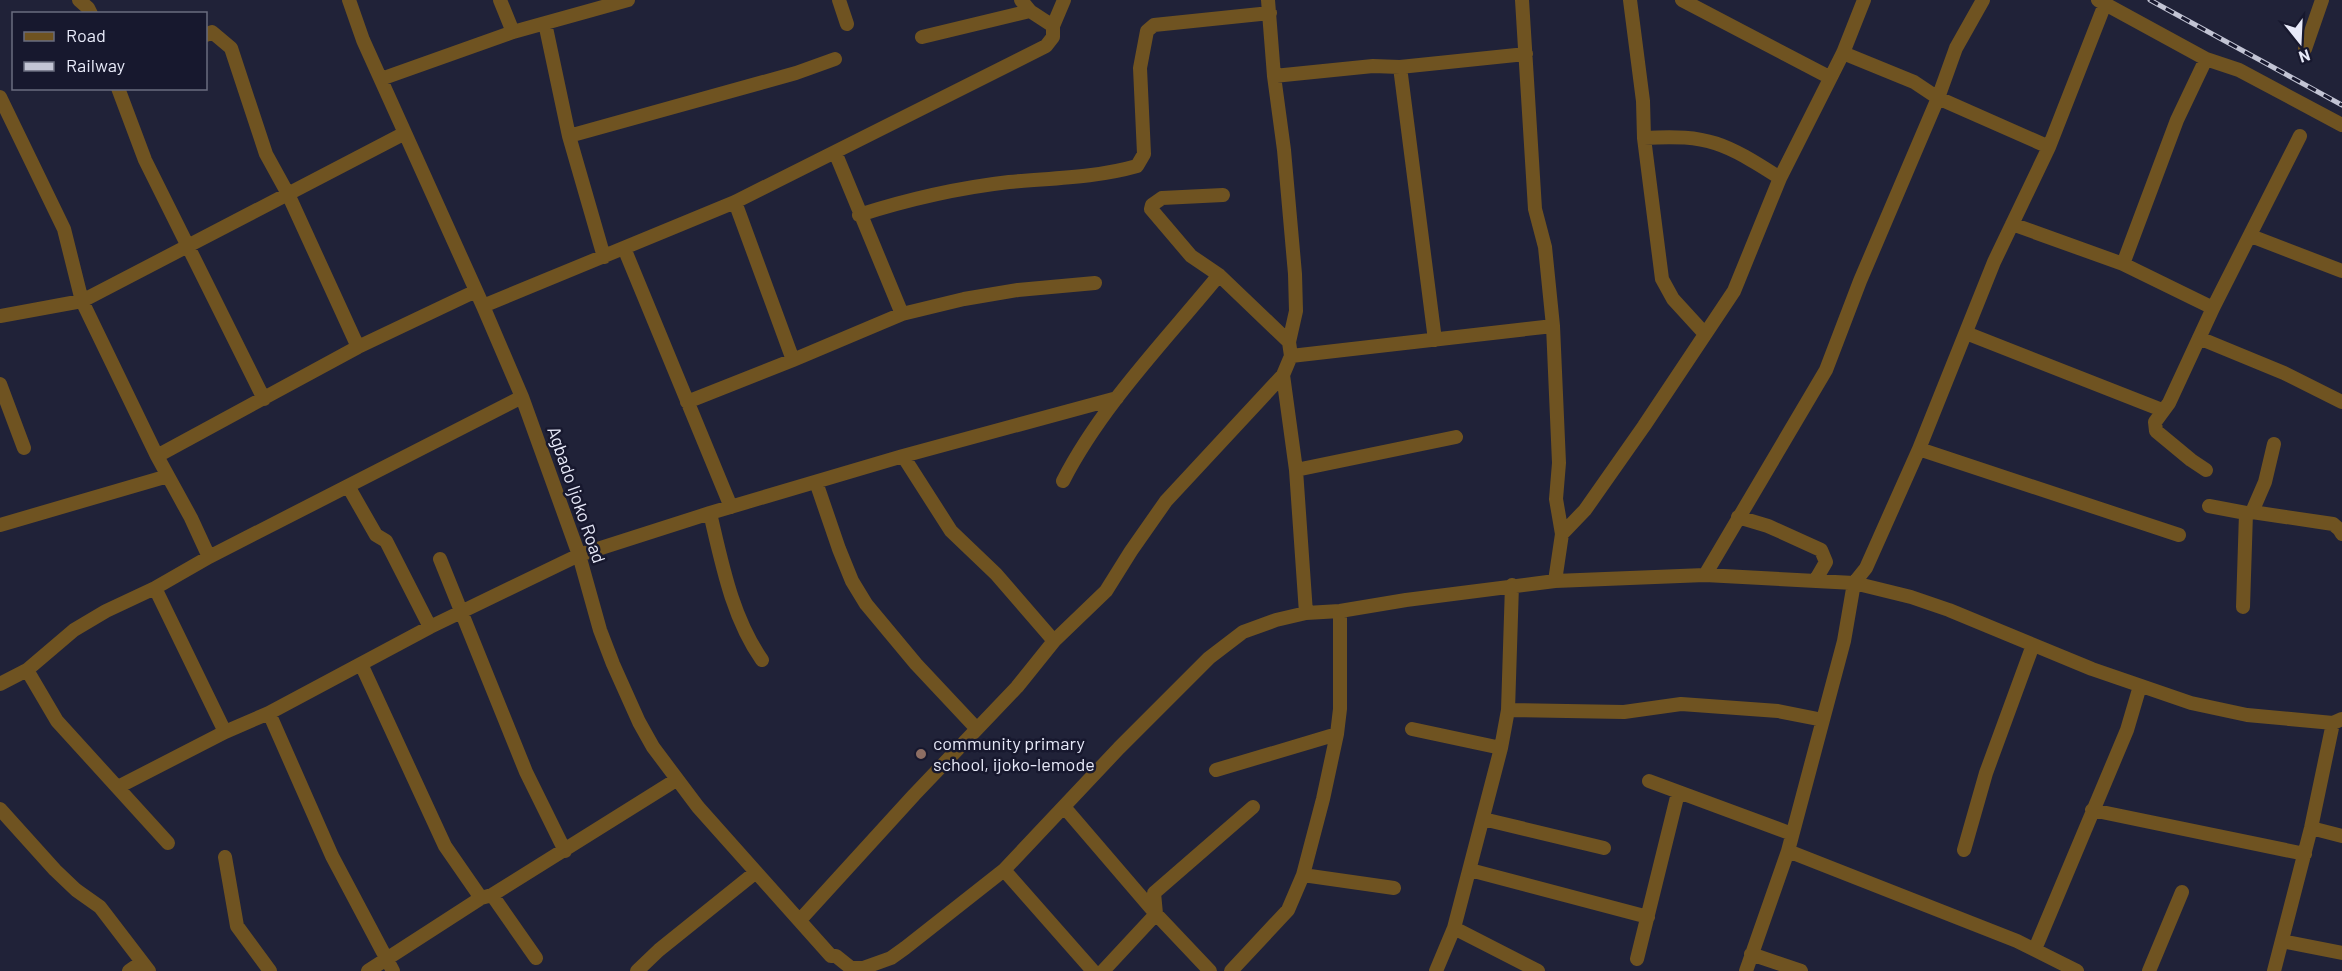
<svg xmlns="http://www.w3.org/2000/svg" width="2342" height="971" font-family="Barlow,sans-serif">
<rect width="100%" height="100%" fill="#202238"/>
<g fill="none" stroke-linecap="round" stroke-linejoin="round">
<path stroke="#6f5321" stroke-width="14" d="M79 0 88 8 91 14
M349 0 363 40 483 306 522 397 579 555 600 630 613 664 639 722 653 747 698 807 831 956H836L851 968H863L891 958 905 948 1004 870 1119 748 1209 658 1243 632 1276 620 1306 613 1340 611 1406 600 1555 581 1705 575 1854 583 1911 597 1949 610 2092 669 2191 703 2247 715 2333 723 2342 719
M500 0 513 32
M839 0 847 24
M1268 0 1274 76 1284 150 1295 274 1296 311 1289 342 1291 356 1283 375 1296 470 1306 613
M1522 0 1535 209 1545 247 1553 326 1559 463 1556 499 1562 534 1555 581
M1630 0 1643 101 1644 138 1662 279 1673 299 1705 334
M1682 0 1829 77
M2098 0 2206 59 2239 70 2342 125
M545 23 569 136 604 257
M1053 26 1064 0
M206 35 212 32 231 48 266 154 288 194 358 347
M922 37 1030 11
M2305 49 2322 0
M1843 53 1914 82 1938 98 2049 147
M1400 67 1435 340
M1274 76 1373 66 1400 67 1526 54
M381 79 513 32 628 0
M118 88 145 160 264 399
M0 97 64 229 82 301 157 456 191 518 209 557
M569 136 796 73 835 59
M1644 138C1709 134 1725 143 1780 178
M835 152 902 314
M1223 195 1162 198 1152 205 1151 209 1191 256 1219 275 1289 342
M735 202 793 360
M859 215C909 199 957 188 1009 182 1051 178 1095 178 1137 166L1144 154 1140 68 1147 31 1154 25 1270 13
M2012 224 2123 264 2213 308
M2251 236 2342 271
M624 248 731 507
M2123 264 2177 120 2206 59
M483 306 735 202 1046 46 1053 37V26L1030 11 1021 0
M0 316 82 301 405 133
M1966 333 2162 410
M2199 338 2284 373 2342 402
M1291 356 1553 326
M0 384 24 448
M687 402 793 360 902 314 964 299 1018 290 1095 283
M1919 449 2179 535
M157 456 358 347 476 291
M903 456 951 531 996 574 1054 641
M1296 470 1456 437
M2206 470 2191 460 2156 431 2155 422 2169 403 2213 308 2300 136
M1063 481C1102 405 1165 341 1219 275
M816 482 839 549 852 581 866 604 916 664 977 729
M348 486 376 535 386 541 430 627
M2209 506 2246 513 2252 512 2333 524 2339 529 2342 534
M2252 512 2265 482 2274 444
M710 513C722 564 732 617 762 660
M1738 517 1768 526 1821 550 1826 562 1815 581
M0 525 168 476
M1562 534 1585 510 1644 426 1734 291 1780 178 1843 53 1864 0
M440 559 526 772 565 851
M1705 575 1826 370 1860 281 1938 98 1956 48 1983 0
M155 588 225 732
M2243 607 2246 513
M361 664 445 846 481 898
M27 670 57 721 168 843
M0 684 27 670 74 630 106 611 155 588 209 557 522 397
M1508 710 1624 712 1681 704 1778 711 1823 720
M269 713 332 856 393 971
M1412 729 1501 748
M1216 770 1337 734
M1649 781 1792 834
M118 787 225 732 269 713 430 627 579 555 710 513 903 456 1117 398
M1065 808 1156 914 1210 971
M0 809 55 870 76 890 100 907 149 971
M2092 810 2305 854
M1483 819 1604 848
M2311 828 2342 836
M1964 850 1986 773 2033 645
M1788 851 2017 941 2077 971
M225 857 237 926 270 971
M1004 870 1093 971
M1470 870 1648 917
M1303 875 1394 888
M492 895 536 958
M800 920 914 795 1017 687 1054 641 1106 591 1131 551 1166 501 1283 375
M1454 928 1538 971
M2282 941 2342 953
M2035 949 2127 730 2140 686
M1751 954 1801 971
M1637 959 1678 793
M129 971 142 962
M368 971 481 898 492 895 676 780
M637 971 659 950 756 872
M1103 971 1156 914 1154 893 1253 807
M1231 971 1288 910 1303 875 1323 799 1337 734 1340 709V611
M1436 971 1454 928 1501 748 1508 710 1512 585
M1746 971 1788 851 1844 641 1854 583 1866 568 1919 449 1994 262 2049 147 2105 4
M2149 971 2182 892
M2274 971 2311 828 2333 723"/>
<g stroke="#c2c4d4" stroke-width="5">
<path id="rail" d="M2150 0 2342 105"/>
</g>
<use href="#rail" stroke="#17182e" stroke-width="3" stroke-dasharray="9" stroke-linecap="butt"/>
</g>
<circle fill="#8d6e63" stroke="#17182e" stroke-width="2" cx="921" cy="754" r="6"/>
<g text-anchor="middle" stroke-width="5" stroke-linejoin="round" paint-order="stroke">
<g font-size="18" fill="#e7e9f8" stroke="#17182e">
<text transform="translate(576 495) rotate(71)" y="6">Agbado Ijoko Road</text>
</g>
<g font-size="18" fill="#e7e9f8" stroke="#17182e" text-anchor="start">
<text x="933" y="750">community primary<tspan x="933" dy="21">school, ijoko-lemode</tspan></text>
</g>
</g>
<rect x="12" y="12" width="195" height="78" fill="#17182e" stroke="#6a6c7f" stroke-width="1.5"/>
<rect x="24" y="32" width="30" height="9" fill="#6f5321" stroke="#6a6c7f" stroke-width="1.5"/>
<text x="66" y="42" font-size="18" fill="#e7e9f8">Road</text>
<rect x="24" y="62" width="30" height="9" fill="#c2c4d4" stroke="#6a6c7f" stroke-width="1.5"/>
<text x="66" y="72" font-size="18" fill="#e7e9f8">Railway</text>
<g transform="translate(2300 42) rotate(162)" stroke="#17182e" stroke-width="4.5" paint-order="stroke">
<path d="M0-4.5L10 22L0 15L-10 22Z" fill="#e7e9f8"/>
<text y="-9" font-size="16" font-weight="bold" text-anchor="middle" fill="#e7e9f8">N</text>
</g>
</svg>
